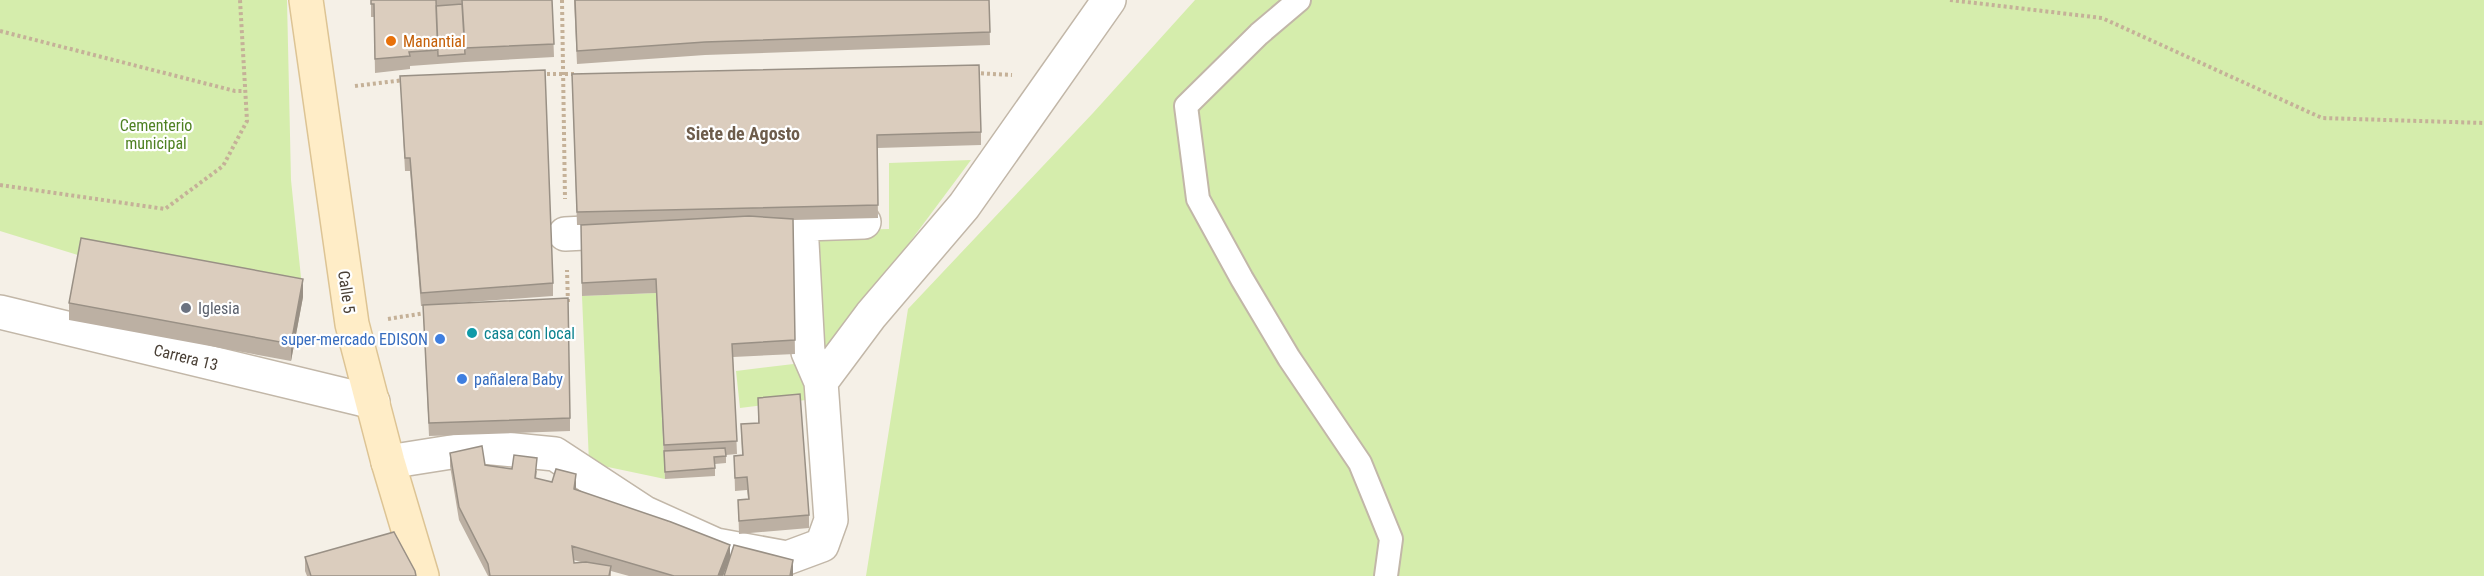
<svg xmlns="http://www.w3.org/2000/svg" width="2484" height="576" font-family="'Roboto Condensed',sans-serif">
<rect width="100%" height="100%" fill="#f5f0e7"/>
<path fill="#d5edac" d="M0 0H287L291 180 303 297 81 256 0 231Z
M1195 0H2484V576H866L908 309 1093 113Z
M971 160 889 270 848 340 812 350 810 231 889 229V163Z
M656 293 665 479 589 463 582 296Z
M802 363 806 400 740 408 736 371Z"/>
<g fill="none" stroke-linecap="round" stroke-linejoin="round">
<g stroke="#c2b7a8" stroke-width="26">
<path id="lane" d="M1299 0 1259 34 1186 106 1198 199 1242 279 1289 358 1360 463 1391 539 1386 576"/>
</g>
<g stroke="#c2b7a8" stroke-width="36">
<path id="street" d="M801 224 808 352 821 382
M749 226 864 222
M565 234 625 231
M0 312 373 402
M388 462 483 447 555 454 645 513 716 545 787 558 822 545 831 520 821 382 871 315 964 206 1109 0"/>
</g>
<g stroke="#ddc494" stroke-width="36">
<path id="secondary" d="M306 0 352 324 388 462 422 576"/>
</g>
<path stroke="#c5b198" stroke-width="4" stroke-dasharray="3 3" stroke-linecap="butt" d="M562 0 565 199
M1950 0 2102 18 2322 118 2484 123
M0 31 235 91H244
M975 73 1012 75
M541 74H575
M355 86 404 80
M0 185 165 209 223 166 247 121 240 0
M564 304H568L567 270
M388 319 425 313"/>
<use href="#lane" stroke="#fff" stroke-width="22"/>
<use href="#street" stroke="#fff" stroke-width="33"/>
<use href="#secondary" stroke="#ffedc7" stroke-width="33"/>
</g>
<path fill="#bcb0a3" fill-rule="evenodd" d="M371 0H552L554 57 465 62 410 66V69L375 73 374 17H371Z
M574 0H989L990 45 705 55 577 64Z
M572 74 981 132V145L877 148 878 218 793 220 795 354 733 357 737 454 726 455V463L715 464V476L665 479 656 293 582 296 581 225H577Z
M400 76 553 283V296L456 303 570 418V431L429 436 423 306H421L410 171H405Z
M303 297 291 361 69 320V303Z
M758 398 809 515V528L739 534 738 500 748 499 747 490 735 491 734 456 742 455 741 424 758 423Z
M450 453 485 465 512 469 537 471 536 479 576 487V490L730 558 723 576H629L611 571V576H488L459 520 450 466ZM573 560 581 562 574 563Z
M305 557 416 576H307L305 571Z"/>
<path fill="#999085" d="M303 279V297L291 361V344Z
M576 474V487L574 502V489Z
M730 545V558L723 576H718Z
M793 560V576H790Z"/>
<path fill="#dbcdbe" stroke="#999085" stroke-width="1.5" d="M371 0H436L438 50 409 52 410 56 375 59 374 4H371Z
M462 0H552L554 44 465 48Z
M575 0H989L990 32 705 42 577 51Z
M462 4 465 54 438 56 436 6Z
M979 65 981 132 877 135 878 205 577 212 572 74Z
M545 70 553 283 421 293 410 158H405L400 76Z
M749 216 793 219 795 340 732 344 737 441 664 445 656 279 582 283 581 225Z
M81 238 303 279 291 344 69 303Z
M568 298 570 418 429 423 423 305Z
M800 394 809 515 739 521 738 500 749 499 747 477 735 478 734 456 743 455 741 424 759 423 758 398Z
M482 446 485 465 512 469 514 455 537 458 535 478 552 482 556 469 576 474 574 489 671 522 730 545 718 576H674L572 546 574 563 586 562 611 566 609 576H490L488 564 459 507 450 453Z
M725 448 726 456 714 457 715 468 665 472 664 451Z
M394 532 415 571 416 576H311L305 557Z
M734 545 793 560 790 576H724Z"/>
<circle fill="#e8710a" stroke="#fff" stroke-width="2" cx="391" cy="41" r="6"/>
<circle fill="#6b7280" stroke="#fff" stroke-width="2" cx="186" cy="308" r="6"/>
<circle fill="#0f9aa8" stroke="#fff" stroke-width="2" cx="472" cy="333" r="6"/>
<g fill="#3f7fe0" stroke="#fff" stroke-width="2">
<circle cx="440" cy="339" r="6"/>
<circle cx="462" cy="379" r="6"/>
</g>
<g text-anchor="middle" stroke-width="4.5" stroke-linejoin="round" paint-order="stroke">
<g font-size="16" fill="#c56008" stroke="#fff" text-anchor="start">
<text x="403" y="47">Manantial</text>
</g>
<g font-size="16" fill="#4e8122" stroke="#fff">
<text x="156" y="131">Cementerio<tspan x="156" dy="18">municipal</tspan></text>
</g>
<g font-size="16" fill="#493f35" stroke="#fff">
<text transform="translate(347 292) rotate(82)" y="6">Calle 5</text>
<text transform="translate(186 357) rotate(14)" y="6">Carrera 13</text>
</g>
<g font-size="16" fill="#5b616d" stroke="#fff" text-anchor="start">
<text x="198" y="314">Iglesia</text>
</g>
<g font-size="16" fill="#0d838f" stroke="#fff" text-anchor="start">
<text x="484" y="339">casa con local</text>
</g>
<g font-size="16" fill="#366cbe" stroke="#fff" text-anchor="end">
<text x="428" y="345">super-mercado EDISON</text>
<text x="474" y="385" text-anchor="start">pañalera Baby</text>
</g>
<g font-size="18" font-weight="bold" fill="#6d5c4b" stroke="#fff">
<text x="743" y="140">Siete de Agosto</text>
</g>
</g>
</svg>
